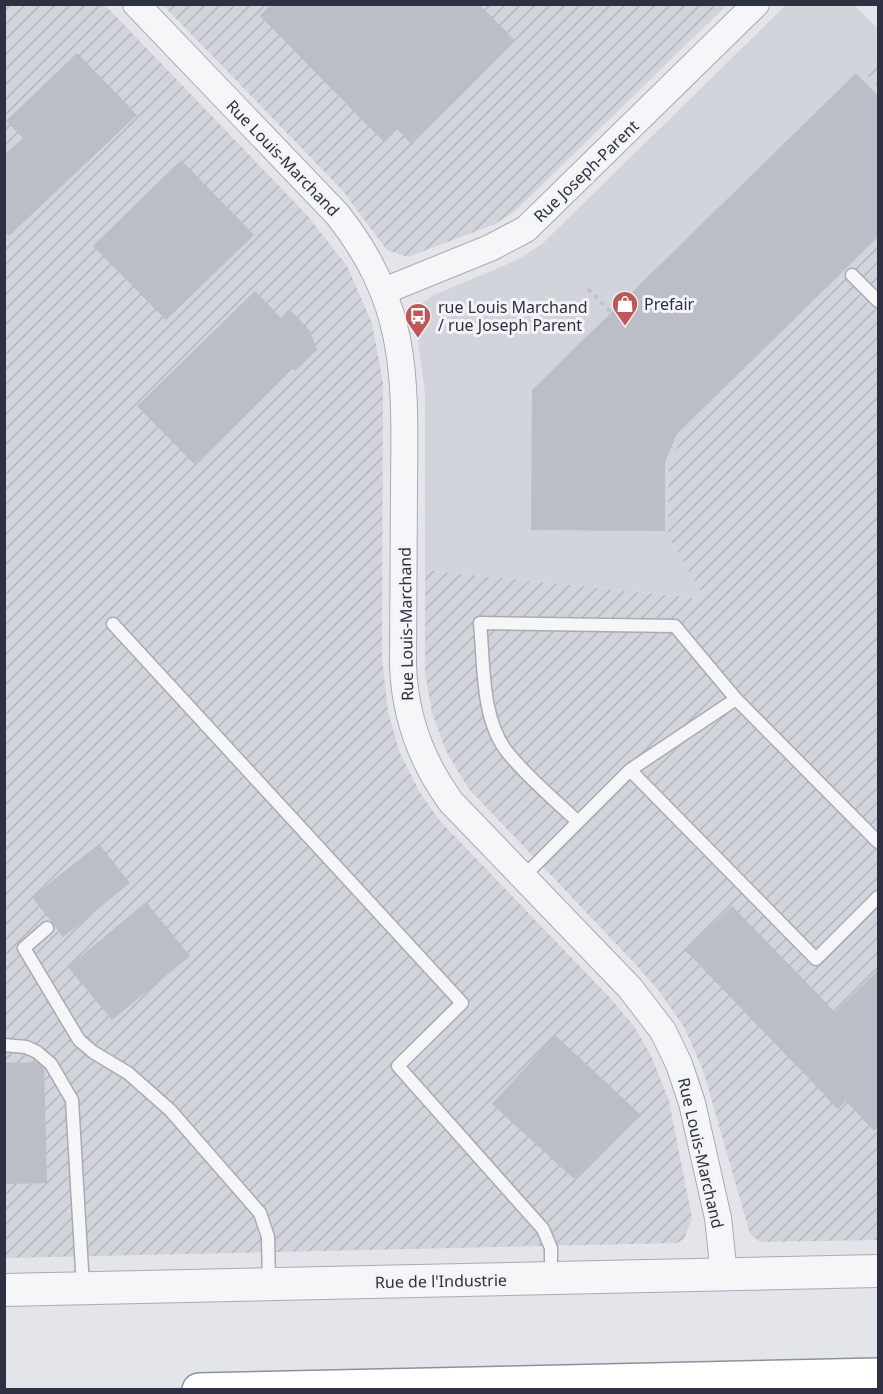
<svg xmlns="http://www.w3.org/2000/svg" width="883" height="1394" font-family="'Noto Sans',sans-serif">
<defs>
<pattern id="industrial-furrows" width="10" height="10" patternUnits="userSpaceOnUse" patternTransform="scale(1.5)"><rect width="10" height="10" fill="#d2d4dc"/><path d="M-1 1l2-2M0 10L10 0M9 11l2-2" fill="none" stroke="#b5b6be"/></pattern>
</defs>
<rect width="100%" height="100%" fill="#e3e5ea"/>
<path fill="#d2d4dc" d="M786 5H855L878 29V54L863 70 878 87V244L684 434 669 463 668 536 706 599 425 570V394L416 324 421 304 434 295 517 260 542 244Z"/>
<path fill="url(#industrial-furrows)" d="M4 5H105L307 215 347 266 372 323 383 382 382 659 388 711 400 753 419 791 440 821 611 999 633 1025 651 1055 669 1101 692 1218 684 1239 677 1243 5 1258Z
M163 5H727L514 212 495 224 408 257 387 250 342 190Z
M878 54V87L862 70Z
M878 244V1240L760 1242 750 1234 703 1070 684 1027 658 990 638 967 468 788 446 751 432 713 425 673V570L705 599 668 536 669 463 684 434Z"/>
<path fill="#bbbec6" d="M271 4H479L515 41 410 143 397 129 384 142 260 16Z
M77 53 137 115 9 236 4 231V155L23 138 6 121Z
M856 73 878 96V237L677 434 665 462V531L531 530 532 390Z
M181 160 254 235 166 320 93 246Z
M255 291 281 318 289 309 310 331 317 350 295 371 292 368 194 464 137 406Z
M99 844 130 883 63 937 32 897Z
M146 902 190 956 112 1020 68 967Z
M732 906 835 1012 878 970V1127L874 1131 846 1101 838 1109 685 950Z
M555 1035 640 1114 574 1179 492 1104Z
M44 1062 47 1183 4 1184V1063Z"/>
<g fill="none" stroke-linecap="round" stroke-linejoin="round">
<g stroke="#a9abb4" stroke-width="15">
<path id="service" d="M852 275 878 301
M113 624 462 1003 398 1066 543 1229 551 1248V1277
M630 770 816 959 878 897
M577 821C554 799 528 778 508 753 481 720 484 664 480 623L675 626 736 699
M522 878 630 770 736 699 878 842
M47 928 24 948 79 1040 93 1052 128 1073 170 1110 260 1213 268 1237 269 1282
M4 1045 26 1047 37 1052 51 1064 72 1100 83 1287"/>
</g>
<g stroke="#a9abb4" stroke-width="28">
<path id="minor" d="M136 4 337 214C409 304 405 378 404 487 404 546 403 606 403 666 405 717 421 761 451 802L630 988 663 1031 679 1064 692 1103 718 1218 724 1274
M384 291 490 248 526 229 756 4"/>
</g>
<g stroke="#a9abb4" stroke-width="34">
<path id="tertiary" d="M4 1290 878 1271"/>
</g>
<g stroke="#8c919f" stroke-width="36">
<path id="motorway" d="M199 1390 878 1375"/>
</g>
<path stroke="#c2c3c9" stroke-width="4" stroke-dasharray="4.5 4.5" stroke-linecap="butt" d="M588 289 611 312"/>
<use href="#service" stroke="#f6f6f9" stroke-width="12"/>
<use href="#minor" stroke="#f6f6f9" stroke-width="26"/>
<use href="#tertiary" stroke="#f6f6f9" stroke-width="32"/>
<use href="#motorway" stroke="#fff" stroke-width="33"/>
</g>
<defs>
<g id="shop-pin" transform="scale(1.35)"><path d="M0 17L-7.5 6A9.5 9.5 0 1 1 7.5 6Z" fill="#c25656" stroke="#f3f4f8"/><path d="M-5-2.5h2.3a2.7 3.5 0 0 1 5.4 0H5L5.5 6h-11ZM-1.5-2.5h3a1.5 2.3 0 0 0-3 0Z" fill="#fff"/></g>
<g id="bus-pin" transform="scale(1.35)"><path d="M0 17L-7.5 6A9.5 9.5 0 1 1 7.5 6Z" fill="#c25656" stroke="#f3f4f8"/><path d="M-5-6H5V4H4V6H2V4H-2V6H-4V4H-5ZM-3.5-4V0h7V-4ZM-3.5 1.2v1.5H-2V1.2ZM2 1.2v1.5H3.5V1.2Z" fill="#fff"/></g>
</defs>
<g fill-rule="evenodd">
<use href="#shop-pin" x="625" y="304"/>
<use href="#bus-pin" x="418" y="316"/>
</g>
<g text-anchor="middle" stroke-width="6" stroke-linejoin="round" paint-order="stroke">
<g font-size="16" fill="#2d3141" stroke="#f3f4f8">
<text transform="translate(283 158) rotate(46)" y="6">Rue Louis-Marchand</text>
<text transform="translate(586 171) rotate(-44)" y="6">Rue Joseph-Parent</text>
<text transform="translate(406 624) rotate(-91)" y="6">Rue Louis-Marchand</text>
<text transform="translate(701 1153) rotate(77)" y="6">Rue Louis-Marchand</text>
<text transform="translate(441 1281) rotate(-1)" y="6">Rue de l'Industrie</text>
</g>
<g font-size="16" fill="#2d3141" stroke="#f3f4f8" text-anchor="start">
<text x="644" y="310">Prefair</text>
<text x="438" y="313">rue Louis Marchand<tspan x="438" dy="18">/ rue Joseph Parent</tspan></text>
</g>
</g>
<rect width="883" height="1394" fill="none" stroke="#2d3141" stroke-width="12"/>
</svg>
